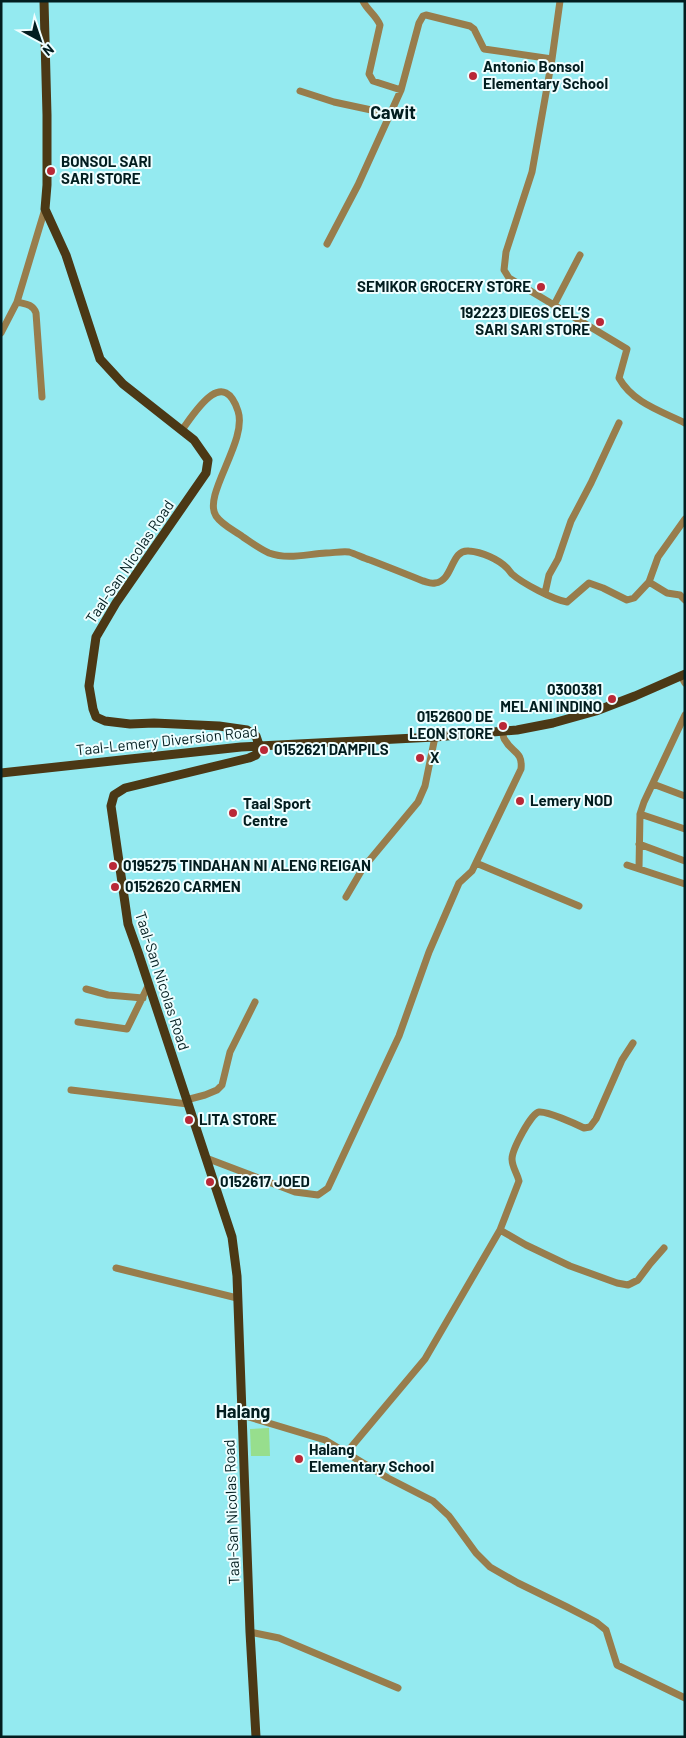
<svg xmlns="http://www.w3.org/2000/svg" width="686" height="1738" font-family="Barlow,sans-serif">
<rect width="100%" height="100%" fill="#94eaf0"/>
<path fill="#97de8d" d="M269 1428 270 1456H251L250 1429Z"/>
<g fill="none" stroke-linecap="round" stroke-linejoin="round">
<path stroke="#987d4c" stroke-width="7" d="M363 1C367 10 376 15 380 25L369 74 373 81 401 90
M560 1 552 59 532 172 506 252 504 270 509 278 627 349 619 378C633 403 661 411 685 423
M300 91 334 102 390 114
M327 244 358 185 401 90 419 23 423 16 426 15 470 26 474 29 484 49 552 59
M17 302C25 304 33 304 36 313L42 397
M554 305 580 255
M1 333 17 302 45 209
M182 430C195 412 223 366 238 411 248 441 202 495 216 516 222 525 235 531 243 537 252 543 260 549 269 553 288 560 307 554 326 553 333 553 342 551 349 552 356 554 363 558 370 560 388 567 406 574 423 581 427 582 431 584 435 583 454 581 450 549 469 551 482 552 498 559 507 568 509 570 510 572 512 574 522 583 554 600 567 602L589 583 603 588 627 600 634 598 649 582
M685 519 658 557 649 582 667 593 680 595 685 600
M545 593 549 575 558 559 571 521 591 483 619 423
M681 676 685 683
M653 784 685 796
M640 814 685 829
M639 844 685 861
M476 863 579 906
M627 865 685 884
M639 868 640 814 644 802 685 715
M346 897 363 868 418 802 425 786 435 737
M86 989 108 995 143 998
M78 1022 127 1029 149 984
M71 1090 188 1104
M186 1100 205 1095 217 1090 222 1085 230 1052 255 1002
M206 1158 295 1192 318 1195 328 1188 399 1036 429 952 459 883 472 871 521 769C523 751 512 753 505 740 503 738 503 735 503 732
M500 1230 519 1181C517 1173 512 1167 512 1159 512 1150 531 1113 539 1112 547 1111 576 1124 584 1128L590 1127 596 1119 622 1060 633 1043
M116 1268 237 1298
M242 1415 325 1440 388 1478 433 1501 449 1516 476 1553 490 1567 518 1583 567 1607 596 1622 606 1630 617 1665 685 1698
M347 1452 425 1359 500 1230 526 1245 570 1266 617 1283 628 1285 638 1280 650 1264 664 1248
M250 1632 279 1638 398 1688"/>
<path stroke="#4b3815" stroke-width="9" d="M44 1 47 115V185L45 209 66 255 100 359 123 384 194 440 208 460 206 473 116 603 96 637 89 686 93 709 96 717 105 721 130 724 154 723 219 726 247 730 256 736 259 745 256 755 249 758 125 788 114 795 111 806 128 924 138 952 232 1237 237 1276 250 1632 256 1737
M1 773 241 747 435 737 517 730 553 723 596 711 635 696 685 674"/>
</g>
<g fill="#b92837" stroke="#eefeff" stroke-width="2">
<circle cx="473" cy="76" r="5"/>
<circle cx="51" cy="171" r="5"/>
<circle cx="541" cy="287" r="5"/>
<circle cx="600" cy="322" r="5"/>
<circle cx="612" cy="699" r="5"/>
<circle cx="503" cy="726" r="5"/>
<circle cx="264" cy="750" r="5"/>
<circle cx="420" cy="758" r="5"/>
<circle cx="520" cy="801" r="5"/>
<circle cx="233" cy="813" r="5"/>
<circle cx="113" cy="866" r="5"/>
<circle cx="115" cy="887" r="5"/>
<circle cx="189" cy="1120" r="5"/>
<circle cx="210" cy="1182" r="5"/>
<circle cx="299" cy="1459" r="5"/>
</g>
<g text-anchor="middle" stroke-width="4" stroke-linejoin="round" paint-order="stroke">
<g font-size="15" font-weight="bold" fill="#021d1f" stroke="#eefeff" text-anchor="start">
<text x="483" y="72">Antonio Bonsol<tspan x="483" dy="17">Elementary School</tspan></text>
<text x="61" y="167">BONSOL SARI<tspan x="61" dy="17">SARI STORE</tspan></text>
<text x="531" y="292" text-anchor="end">SEMIKOR GROCERY STORE</text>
<text x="590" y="318" text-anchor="end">192223 DIEGS CEL’S<tspan x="590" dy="17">SARI SARI STORE</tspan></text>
<text x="602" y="695" text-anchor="end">0300381<tspan x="602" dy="17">MELANI INDINO</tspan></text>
<text x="493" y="722" text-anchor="end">0152600 DE<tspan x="493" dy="17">LEON STORE</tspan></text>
<text x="274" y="755">0152621 DAMPILS</text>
<text x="430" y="763">X</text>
<text x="530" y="806">Lemery NOD</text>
<text x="243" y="809">Taal Sport<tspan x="243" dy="17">Centre</tspan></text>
<text x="123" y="871">0195275 TINDAHAN NI ALENG REIGAN</text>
<text x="125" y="892">0152620 CARMEN</text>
<text x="199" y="1125">LITA STORE</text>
<text x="220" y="1187">0152617 JOED</text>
<text x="309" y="1455">Halang<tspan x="309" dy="17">Elementary School</tspan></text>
</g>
<g font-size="15" fill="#021d1f" stroke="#eefeff">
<text transform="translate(130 562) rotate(-56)" y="5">Taal-San Nicolas Road</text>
<text transform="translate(167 741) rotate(-6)" y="5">Taal-Lemery Diversion Road</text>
<text transform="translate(162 981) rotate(72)" y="5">Taal-San Nicolas Road</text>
<text transform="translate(232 1512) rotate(-92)" y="5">Taal-San Nicolas Road</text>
</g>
<g font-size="18" font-weight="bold" fill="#021d1f" stroke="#eefeff">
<text x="393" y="119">Cawit</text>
<text x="243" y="1418">Halang</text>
</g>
</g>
<rect width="686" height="1738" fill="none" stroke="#021d1f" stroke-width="5"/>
<g transform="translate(40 40) rotate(140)" stroke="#eefeff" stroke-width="4" paint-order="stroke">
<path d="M0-4L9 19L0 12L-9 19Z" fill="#021d1f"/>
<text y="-8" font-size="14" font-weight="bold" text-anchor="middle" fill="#021d1f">N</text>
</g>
</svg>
